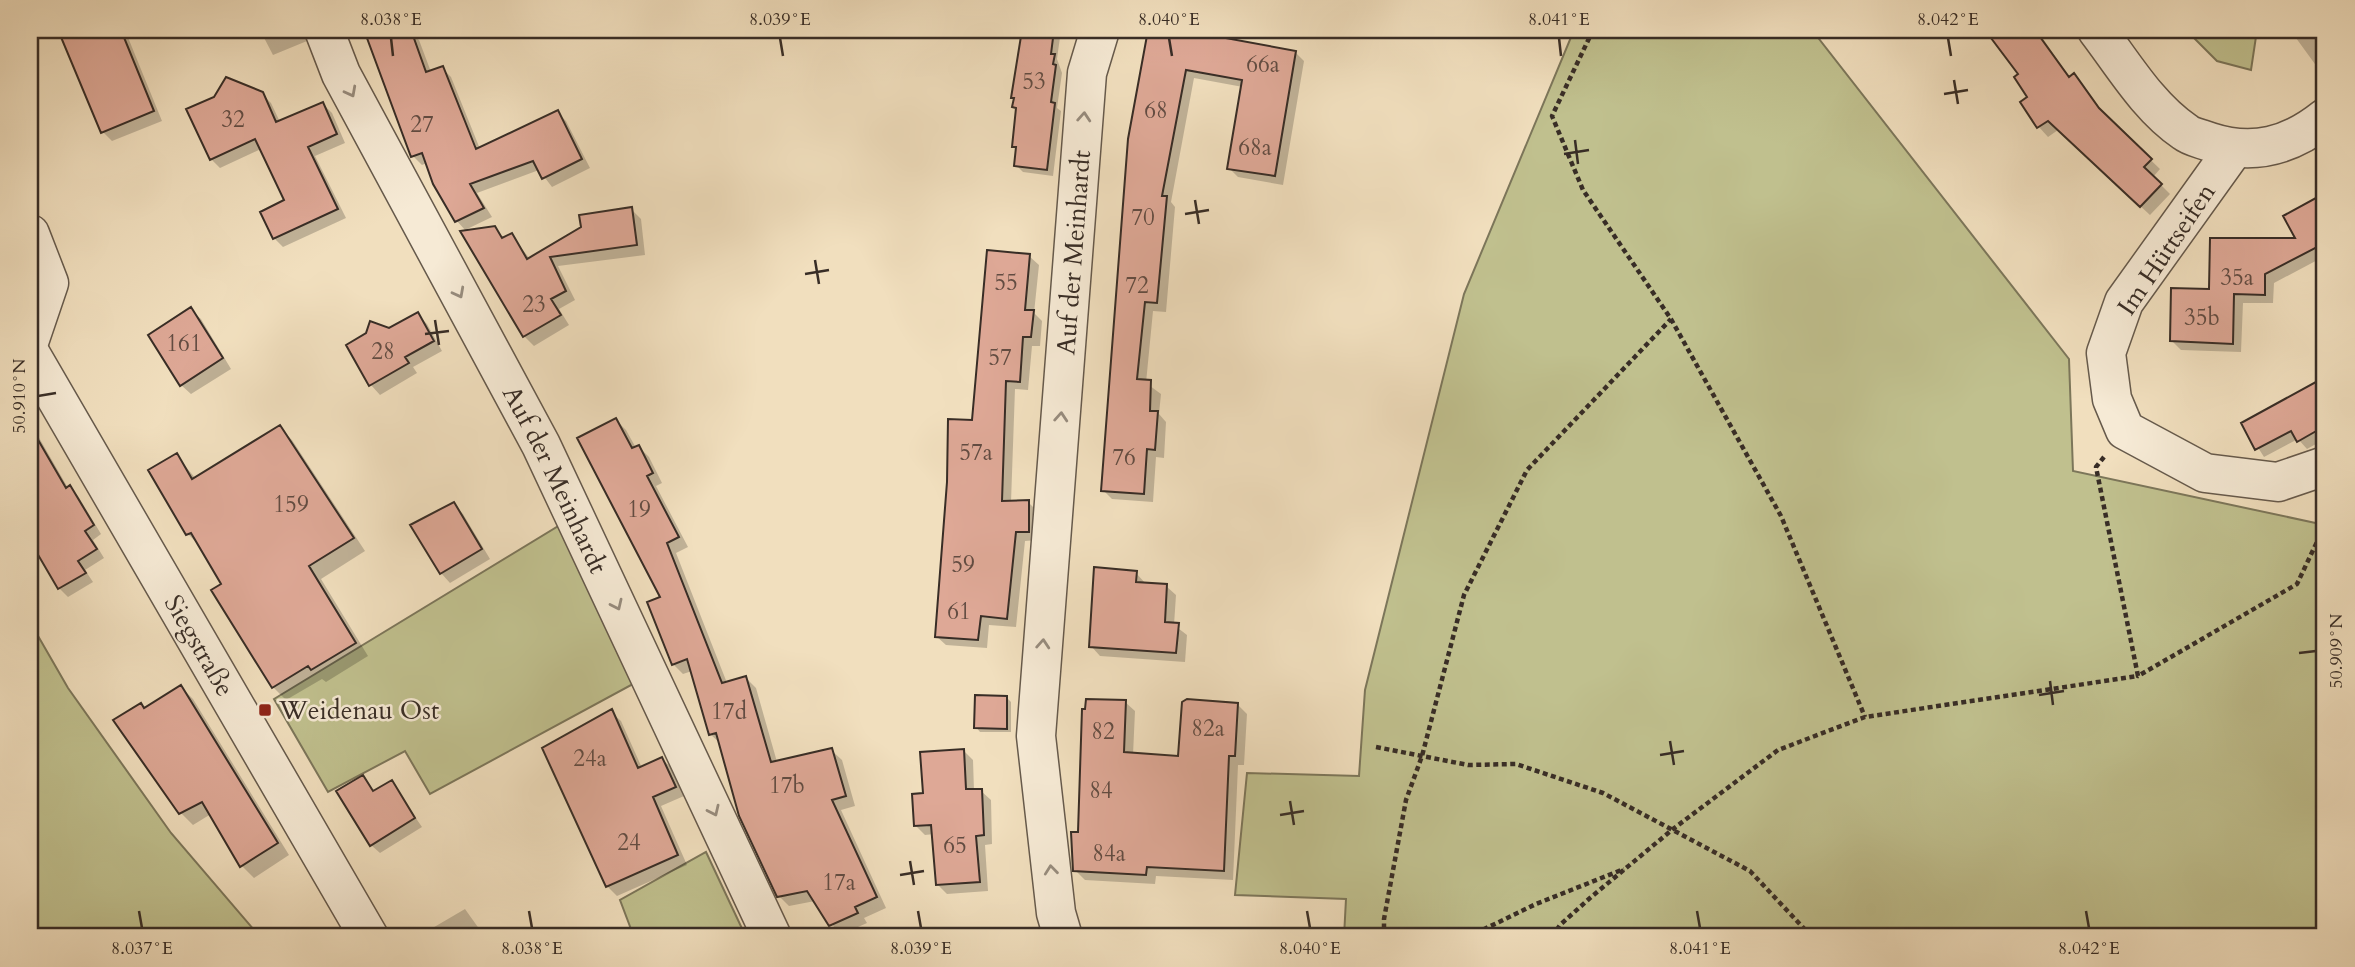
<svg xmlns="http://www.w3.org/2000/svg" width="2355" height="967" font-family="Cardo,serif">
<rect width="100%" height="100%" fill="#f1dfbe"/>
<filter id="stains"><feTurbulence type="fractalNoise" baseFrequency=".00286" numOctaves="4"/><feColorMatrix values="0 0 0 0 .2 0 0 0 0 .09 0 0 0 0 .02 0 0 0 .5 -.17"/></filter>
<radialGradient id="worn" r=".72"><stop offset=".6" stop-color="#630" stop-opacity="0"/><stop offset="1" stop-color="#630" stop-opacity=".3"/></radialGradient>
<path fill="#c0c08e" stroke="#7c765a" stroke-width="2" d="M1574 30H1812L2069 359 2073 471 2325 525V937H1344L1346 899 1235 895 1247 773 1359 776 1365 690 1464 294Z
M2186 30H2257L2251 70 2217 61Z
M565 522 633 684 430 794 405 751 328 792 274 699Z
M30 622 68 688 171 833 260 937H30Z
M706 852 746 937H634L620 900Z"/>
<path fill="#0003" d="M59 30H125L162 121 112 141 103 132Z
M260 30H302L307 41 273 55Z
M365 30H406L419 40 431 72 442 68 451 77 480 149 557 112 566 121 590 168 552 187 539 170 477 193 492 217 465 230 457 221 427 163 422 165 413 156Z
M1022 30H1061L1057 59 1062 73 1057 108 1061 111 1053 176 1023 172 1016 165 1018 150 1013 146 1018 110 1013 97Z
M1150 30H1185L1295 52 1304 61 1283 185 1238 177 1229 168 1243 87 1194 78 1171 202 1175 207 1166 312 1153 311 1146 383 1161 394 1159 414 1166 422 1164 458 1156 457 1153 502 1112 499 1103 490 1130 139Z
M1987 30H2037L2070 78 2074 76 2083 85 2107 118 2160 169 2153 177 2170 194 2150 215 2058 130 2048 137 2039 127 2022 103 2030 97 2020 74Z
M2308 30H2325V67L2320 71 2296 38Z
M262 94 271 103 280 122 323 104 332 113 345 143 315 156 346 218 283 247 274 238 286 201 261 149 220 168 211 159Z
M2325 195V256L2274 283 2273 303H2243L2241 352 2181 350 2172 341 2210 291 2298 239 2286 216Z
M631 209 641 219 645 255 558 266 575 300 559 309 569 325 534 346 524 336 463 232 494 228 505 239 511 235 530 259Z
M1029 256 1039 265 1034 313 1042 321 1040 346H1032L1028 390 1015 389 1011 502H1028L1037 511 1038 540 1025 541 1016 627 989 625 987 648 946 645 936 636Z
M191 310 201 319 231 369 191 394 181 385Z
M417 314 427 324 442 351 413 367 417 373 380 395 371 385 348 346 389 330Z
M2325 378V439L2307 449 2298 439 2264 457 2243 424Z
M616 420 626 430 636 448 639 447 649 457 662 483 656 486 688 547 676 553 727 683 746 678 756 688 777 762 831 750 842 760 855 806 841 810 886 908 864 918 867 923 840 935 815 901 789 906 779 896 721 744 710 734 692 671 683 674 673 664 663 598Z
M30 422 68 488 78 496 101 534 93 540 104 558 85 570 93 582 68 597 59 588 30 528Z
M279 427 292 440 365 551 321 579 368 656 326 682 322 679 286 700 273 687 223 585 201 547 188 534 150 470 176 455 196 479Z
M453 504 463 514 490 559 450 583 441 573Z
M1136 573 1146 584 1166 586 1176 595 1174 625 1187 635 1185 662 1100 656 1091 646Z
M181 687 193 699 289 855 254 878 242 866 211 814 193 825 181 813 116 721 145 709Z
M1007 698 1011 702V732H980L976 727Z
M1125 702 1135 711 1133 755 1180 758 1237 704 1247 714 1244 765H1238L1233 880 1156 876 1155 884 1085 880 1075 870 1079 834Z
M611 712 621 721 642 768 662 759 672 768 684 796 661 806 687 865 617 896 607 886Z
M963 750 973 760 974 791H981L991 800 992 844 985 845 988 891 947 894 938 885 934 834 925 835 915 825 925 795Z
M363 777 375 792 391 782 422 827 380 853 371 845Z
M465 909 485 937H427L424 933Z"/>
<path fill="#dea896" stroke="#382d26" stroke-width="2" d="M58 30H121L154 111 101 133Z
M364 30H411L426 72 443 66 476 149 558 110 582 159 542 179 533 161 470 184 484 208 455 222 433 184 422 153 411 157Z
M1022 30H1054L1051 54H1055L1053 64 1056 65 1051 102 1055 103 1047 170 1014 166 1016 147H1012L1016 108 1012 107 1014 98H1011Z
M1148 30H1182L1296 51 1275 176 1227 169 1242 80 1186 70 1162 196H1167L1157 303 1145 302 1137 379 1151 380 1150 411H1158L1155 450 1147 449 1144 494 1101 491 1128 139Z
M1985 30H2035L2069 77 2074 73 2099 108 2152 159 2144 167 2162 184 2140 207 2048 121 2037 128 2020 102 2027 97 2014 77 2018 74Z
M226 77 263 92 276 122 323 102 337 134 308 147 338 209 273 239 260 212 284 200 255 139 210 160 186 109 214 97Z
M2325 193V243L2265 274V295L2234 294 2233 344 2170 341 2171 288 2209 289 2210 238H2295L2283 216Z
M632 207 637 245 550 257 566 291 551 299 561 315 523 337 460 231 495 226 502 238 512 233 527 259 581 227 579 215Z
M987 250 1030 254 1025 310H1034L1031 337H1023L1020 382 1006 381 1002 501 1029 500V532H1016L1007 619 981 616 978 640 935 637 947 482 948 419 972 420Z
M191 307 223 358 180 386 148 335Z
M418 312 434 341 405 357 409 363 369 386 346 345 366 333 370 321 389 328Z
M2325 377V426L2297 442 2291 431 2255 450 2241 423Z
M616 418 632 448 639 445 653 473 647 476 679 537 667 543 722 683 746 676 771 762 832 748 846 796 832 800 877 897 855 907 858 913 829 926 807 891 777 897 739 816 716 733 709 735 687 659 672 665 647 602 660 597 577 438Z
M280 425 354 538 309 566 356 643 311 670 308 666 272 688 211 590 221 584 191 533 186 535 148 470 177 453 192 479Z
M30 426 66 488 70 485 94 525 85 531 97 549 78 561 86 573 58 589 30 541Z
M454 502 482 549 440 574 410 525Z
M1094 567 1137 571 1136 582 1167 584 1165 622 1179 623 1176 653 1089 647Z
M181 685 278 843 240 867 202 802 179 814 113 720 141 703 144 708Z
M975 695 1007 696V729L974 728Z
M1086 699 1126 700 1124 752 1178 756 1182 702 1187 699 1238 703 1235 756H1229L1224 871 1147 867 1146 875 1073 871 1071 832H1078L1082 709H1085Z
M612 709 638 768 662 757 676 787 653 797 678 855 606 887 542 748Z
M964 749 966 789H982L984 835 976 836 980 882 936 885 931 825 914 826 912 794 923 793 920 752Z
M363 775 373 791 392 780 415 818 370 846 336 791Z"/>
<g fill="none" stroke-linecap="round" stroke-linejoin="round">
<g stroke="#665a4c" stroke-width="41">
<g id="minor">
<path id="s1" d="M324 30 341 74 541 445 772 937"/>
<path d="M2097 30C2123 64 2148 107 2185 132 2191 137 2202 139 2210 142 2253 156 2290 146 2325 118"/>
<path d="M2233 150 2124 302 2106 353 2112 399 2125 430 2205 473 2278 482 2325 466"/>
<path d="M30 234 49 283 30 339"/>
<path id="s2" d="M30 353 369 937"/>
<path id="s3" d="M1063 937 1056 913 1036 736 1087 73 1100 30"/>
</g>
</g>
<path stroke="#382d26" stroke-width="4.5" stroke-dasharray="5 3.5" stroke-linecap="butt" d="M1593 30 1552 116 1583 190 1671 319 1781 516 1865 717
M2104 457 2096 467 2138 676 2297 584 2325 525
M1376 747 1468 765 1516 764 1603 793 1750 871 1812 937
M1384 937V919L1406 800 1422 756 1464 595 1527 470 1671 319
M1468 937 1536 904 1624 869
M1552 937 1560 925 1590 898 1673 829 1778 750 1865 717 2138 676"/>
<use href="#minor" stroke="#f6ead5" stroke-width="38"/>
</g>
<defs><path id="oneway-chevron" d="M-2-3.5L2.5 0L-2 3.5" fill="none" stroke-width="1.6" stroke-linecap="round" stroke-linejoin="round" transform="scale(1.75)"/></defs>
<g stroke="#978c7e">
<use href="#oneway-chevron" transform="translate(351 92) rotate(62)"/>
<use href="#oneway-chevron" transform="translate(1084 117) rotate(-86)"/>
<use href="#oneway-chevron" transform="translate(459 293) rotate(62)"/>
<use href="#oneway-chevron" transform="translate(1061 417) rotate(-86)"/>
<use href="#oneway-chevron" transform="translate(617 605) rotate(65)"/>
<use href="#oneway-chevron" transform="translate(1043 644) rotate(-86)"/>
<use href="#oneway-chevron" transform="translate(714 811) rotate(65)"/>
<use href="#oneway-chevron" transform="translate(1051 870) rotate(-96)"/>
</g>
<path fill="none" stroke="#382d26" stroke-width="2.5" d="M391 38 393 56M780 38 783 56M1169 38 1172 56M1559 38 1561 56M1948 38 1951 56M1954 80 1958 104M1944 94 1968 90M1575 140 1578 164M1564 154 1589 150M1195 200 1199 224M1185 214 1209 210M815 260 819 284M805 274 829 270M435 320 439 345M425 334 449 331M38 396 56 393M2299 653 2316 651M2050 681 2053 705M2039 695 2064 691M1670 741 1674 765M1660 755 1684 751M1290 801 1294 825M1280 815 1304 811M910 861 914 885M900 875 924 871M139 911 142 928M529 911 532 928M918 911 921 928M1307 911 1310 928M1697 911 1700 928M2086 911 2089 928"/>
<rect fill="#8f2418" stroke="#f6ead5" stroke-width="2.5" x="258" y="703" width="14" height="14" rx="3.5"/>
<g text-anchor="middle" stroke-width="5" stroke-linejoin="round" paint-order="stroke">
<g font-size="23" fill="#624c42">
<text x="1263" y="72">66a</text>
<text x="1034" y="89">53</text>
<text x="1156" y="118">68</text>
<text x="233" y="127">32</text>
<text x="422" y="132">27</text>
<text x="1255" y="155">68a</text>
<text x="1143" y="225">70</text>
<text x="2237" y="285">35a</text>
<text x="1006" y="290">55</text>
<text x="1137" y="293">72</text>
<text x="534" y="312">23</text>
<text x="2202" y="325">35b</text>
<text x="184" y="351">161</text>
<text x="383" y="359">28</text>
<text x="1000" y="365">57</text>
<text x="976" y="460">57a</text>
<text x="1124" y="465">76</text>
<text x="291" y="512">159</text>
<text x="639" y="517">19</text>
<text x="963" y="572">59</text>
<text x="959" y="619">61</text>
<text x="729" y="719">17d</text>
<text x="1208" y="736">82a</text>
<text x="1103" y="739">82</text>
<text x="590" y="766">24a</text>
<text x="787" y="793">17b</text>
<text x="1101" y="798">84</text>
<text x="629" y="850">24</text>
<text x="955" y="853">65</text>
<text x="1109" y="861">84a</text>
<text x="839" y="890">17a</text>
</g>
<g font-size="26" fill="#382d26" stroke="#f6ead5">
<text transform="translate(2166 249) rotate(-56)" y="9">Im Hüttseifen</text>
<text dy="9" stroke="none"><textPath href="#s3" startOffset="688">Auf der Meinhardt</textPath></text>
<text dy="9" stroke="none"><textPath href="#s1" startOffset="506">Auf der Meinhardt</textPath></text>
<text dy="9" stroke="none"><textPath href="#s2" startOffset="338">Siegstraße</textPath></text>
</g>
<g font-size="26" fill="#382d26" stroke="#f6ead5" text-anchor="start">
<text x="279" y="719">Weidenau Ost</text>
</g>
</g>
<rect width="2355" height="967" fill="none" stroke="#f1dfbe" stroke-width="77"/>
<rect x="38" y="38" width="2278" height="890" fill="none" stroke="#382d26" stroke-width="2.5"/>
<g font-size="18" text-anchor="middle" fill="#382d26">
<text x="391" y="25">8.038°E</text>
<text x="780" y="25">8.039°E</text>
<text x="1169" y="25">8.040°E</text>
<text x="1559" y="25">8.041°E</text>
<text x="1948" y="25">8.042°E</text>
<text transform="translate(19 396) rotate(-90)" y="6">50.910°N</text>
<text transform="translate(2336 651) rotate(-90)" y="6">50.909°N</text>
<text x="142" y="954">8.037°E</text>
<text x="532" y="954">8.038°E</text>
<text x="921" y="954">8.039°E</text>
<text x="1310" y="954">8.040°E</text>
<text x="1700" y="954">8.041°E</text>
<text x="2089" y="954">8.042°E</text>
</g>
<rect width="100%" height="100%" filter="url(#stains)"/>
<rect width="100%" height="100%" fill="url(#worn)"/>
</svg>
